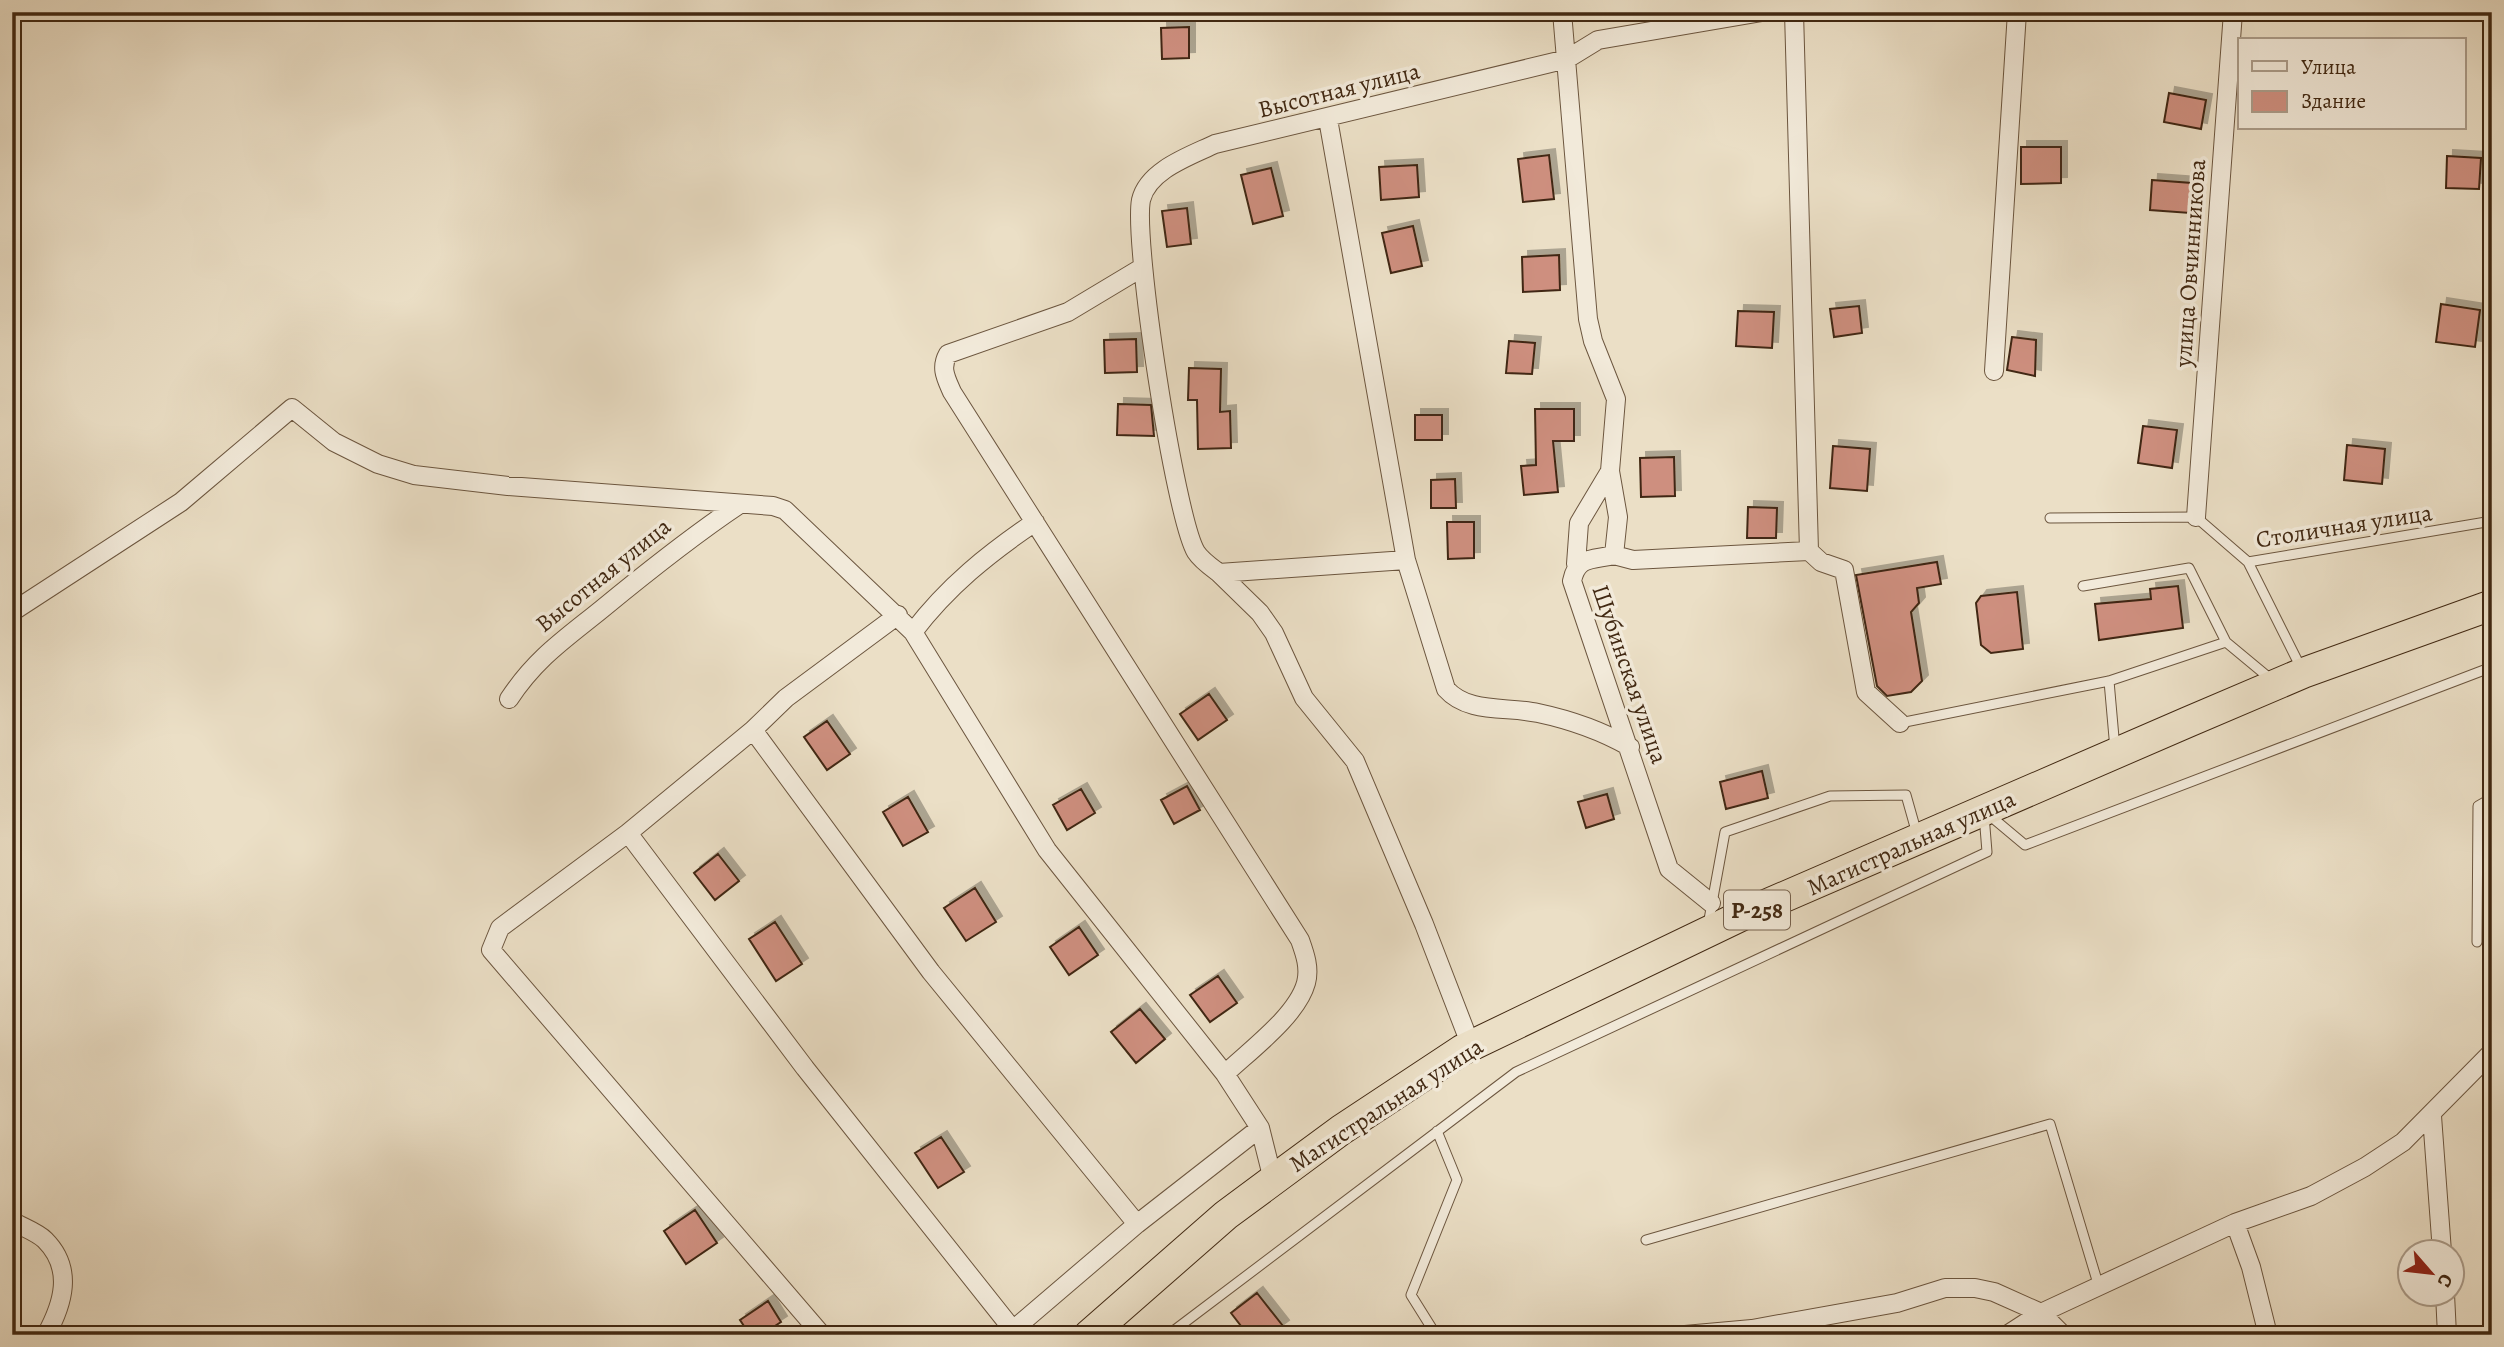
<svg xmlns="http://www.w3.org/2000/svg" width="2504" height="1347" font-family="Alegreya,serif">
<defs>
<filter id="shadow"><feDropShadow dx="6" dy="-6" stdDeviation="0" flood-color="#0004"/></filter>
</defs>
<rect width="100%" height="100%" fill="#ebdfc6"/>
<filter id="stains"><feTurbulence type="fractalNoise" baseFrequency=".00286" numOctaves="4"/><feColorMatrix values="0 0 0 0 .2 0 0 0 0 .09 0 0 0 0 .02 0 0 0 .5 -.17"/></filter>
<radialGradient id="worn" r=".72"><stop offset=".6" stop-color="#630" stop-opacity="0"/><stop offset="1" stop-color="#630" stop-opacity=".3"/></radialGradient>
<path fill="#ce8f7f" stroke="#412812" stroke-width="2" filter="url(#shadow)" d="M1189 27V58L1162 59 1161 28Z
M2169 93 2206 100 2201 129 2164 122Z
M2021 147H2061V183L2021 184Z
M1549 155 1554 199 1523 202 1518 159Z
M2447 156 2481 158 2479 189 2446 188Z
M1417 165 1419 197 1381 200 1379 167Z
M1271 168 1283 216 1253 224 1241 175Z
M2152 180 2192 183 2190 213 2150 210Z
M1187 208 1191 244 1167 247 1162 211Z
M1413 226 1422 266 1391 273 1382 233Z
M1559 255 1560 290 1523 292 1522 257Z
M2441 304 2480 310 2475 347 2436 342Z
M1859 306 1862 333 1834 337 1830 309Z
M1738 311 1774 312 1772 348 1736 346Z
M2012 337 2036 340 2035 376 2007 370Z
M1136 339 1137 372 1105 373 1104 340Z
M1509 341 1535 343 1532 374 1506 373Z
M1189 368 1221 369 1220 412 1230 411 1231 448 1198 449 1197 400H1188Z
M1118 404 1151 405 1154 436 1117 435Z
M1535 409H1574V441H1553L1558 492 1524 495 1521 466 1536 465Z
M1415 415H1442V440H1415Z
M2143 426 2177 430 2172 468 2138 463Z
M2347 445 2385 449 2382 484 2344 480Z
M1833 446 1870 449 1867 491 1830 488Z
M1674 457 1675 496 1641 497 1640 458Z
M1455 479 1456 508H1431V480Z
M1748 507 1777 508 1776 538H1747Z
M1447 522H1474V558L1448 559Z
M1937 562 1941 584 1917 588 1919 603 1911 612 1922 681 1911 692 1887 696 1877 686 1856 575Z
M2178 586 2183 628 2099 640 2095 604 2151 599 2150 589Z
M2017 592 2023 649 1991 653 1981 645 1976 603 1981 596Z
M1209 694 1227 720 1198 740 1180 714Z
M827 721 850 754 827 770 804 737Z
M1762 771 1768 798 1726 809 1720 782Z
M1187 786 1200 810 1174 824 1161 800Z
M1081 789 1095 813 1067 830 1053 805Z
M1607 794 1614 819 1586 828 1578 802Z
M908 797 928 832 903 846 883 812Z
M718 854 739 881 715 900 694 873Z
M975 888 996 922 966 941 944 908Z
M775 922 802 964 776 981 749 939Z
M1079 927 1098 955 1069 975 1050 947Z
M1218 976 1237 1003 1210 1022 1190 995Z
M1140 1009 1165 1039 1136 1063 1111 1032Z
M941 1137 964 1172 938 1188 915 1153Z
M695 1210 717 1243 686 1264 664 1231Z
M1257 1293 1283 1326 1271 1335H1248L1231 1313Z
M768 1301 781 1322 761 1335H750L740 1320Z"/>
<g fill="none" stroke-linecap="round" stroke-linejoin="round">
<g stroke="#6c563f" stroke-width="11">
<path id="service" d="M2050 518 2196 517 2248 562 2492 521
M2248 562 2302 670
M2226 642 2273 681
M2109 681 2115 749
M1900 723 2109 681 2226 642 2189 568 2083 586
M1988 814 2025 845 2492 667
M1708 925 1725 832 1830 796 1906 795 1917 834
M2477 942 2478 806 2492 798
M1646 1240 2050 1124 2099 1287
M1168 1335 1516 1072 1987 852 1984 815
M1436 1335 1411 1295 1457 1180 1437 1131"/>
</g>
<g stroke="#6c563f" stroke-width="20">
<path id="minor" d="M1562 12 1588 319 1593 341 1616 399 1610 471 1618 517 1614 555C1592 560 1577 556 1572 581L1669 869 1711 903
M1794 12 1809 551 1821 562 1844 570 1866 692 1900 723
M1328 119 1406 560
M1143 267 1068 312 948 354C940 368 946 378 952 392L1300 940C1305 954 1310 968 1306 983 1297 1016 1249 1051 1225 1074
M1994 371 2017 12
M2196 517 2233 12
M1614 555 1633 560 1809 551
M1576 564 1579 523 1610 471
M1219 573 1260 613 1274 633 1304 698 1355 761 1424 924 1471 1046
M12 612 181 502 292 408 334 442 378 464 414 475 508 486 773 506 785 510 913 632 1047 850 1225 1074 1260 1128 1273 1180
M913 632C948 586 988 554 1035 522
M509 699C536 658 565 639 602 609 647 572 692 536 740 504
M753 730 786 698 898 615
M1630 747C1600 730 1571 720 1538 713 1507 706 1468 714 1446 689L1406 560 1219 573C1211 567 1201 560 1196 552 1175 517 1133 242 1141 200 1148 170 1190 156 1215 144L1567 59 1598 40 1762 12
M628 833 500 928 491 950 822 1335
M2432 1116 2442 1252
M12 1221C22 1227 37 1232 45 1240 74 1269 63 1304 46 1335
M2235 1223 2251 1267 2268 1335
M2445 1294 2447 1335
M1007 1335 1137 1224 1260 1128
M1017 1335 805 1068 628 833 753 730 931 972 1137 1224
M1685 1335 1752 1329 1897 1303 1945 1288H1975L1994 1292 2041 1313 2063 1335
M2007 1335 2041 1313 2235 1223 2311 1196 2365 1167 2403 1142 2492 1052"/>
</g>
<g stroke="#412812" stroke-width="32">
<path id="trunk" d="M1089 1335 1226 1215 1341 1130 1462 1050 1747 913 2188 722 2303 673 2492 605"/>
</g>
<use href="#service" stroke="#f2eada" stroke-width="9"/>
<use href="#minor" stroke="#f2eada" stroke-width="18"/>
<use href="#trunk" stroke="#ebdfc6" stroke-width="30"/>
</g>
<g text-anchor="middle" stroke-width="7" stroke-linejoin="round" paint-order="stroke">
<rect fill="#f2eada" stroke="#76624e" stroke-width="2" x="1724" y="890.5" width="66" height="39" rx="5"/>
<g font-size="23" font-weight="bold" fill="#412812">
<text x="1757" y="918">Р-258</text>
</g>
<g font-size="24" fill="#412812" stroke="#f2eada">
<text transform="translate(1339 90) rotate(-14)" y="8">Высотная улица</text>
<text transform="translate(2190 263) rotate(-86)" y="8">улица Овчинникова</text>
<text transform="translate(2344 526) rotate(-9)" y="8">Столичная улица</text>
<text transform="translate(603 575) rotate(-39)" y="8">Высотная улица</text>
<text transform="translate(1630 674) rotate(71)" y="8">Шубинская улица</text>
<text transform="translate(1911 843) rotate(-24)" y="8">Магистральная улица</text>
<text transform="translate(1386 1105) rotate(-33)" y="8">Магистральная улица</text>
</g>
</g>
<rect width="2504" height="1347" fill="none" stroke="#ebdfc6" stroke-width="42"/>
<rect x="14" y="14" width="2476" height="1319" fill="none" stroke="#412812" stroke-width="3.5"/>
<rect x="21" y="21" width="2462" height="1305" fill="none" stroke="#412812" stroke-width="2"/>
<rect x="2238" y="38" width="228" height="91" fill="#f2eada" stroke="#ab9c8a" stroke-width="2"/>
<rect x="2252" y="61" width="35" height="10" fill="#f2eada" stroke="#ab9c8a" stroke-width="2"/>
<text x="2301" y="74" font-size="21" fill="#412812">Улица</text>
<rect x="2252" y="91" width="35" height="21" fill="#ce8f7f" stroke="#ab9c8a" stroke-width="2"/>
<text x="2301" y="108" font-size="21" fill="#412812">Здание</text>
<g transform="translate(2431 1273) rotate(118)"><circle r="33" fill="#f2eada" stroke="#ab9c8a" stroke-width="2"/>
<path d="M0-5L12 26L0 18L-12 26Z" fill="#8f2418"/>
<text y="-10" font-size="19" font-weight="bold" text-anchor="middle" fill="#412812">С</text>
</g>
<rect width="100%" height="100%" filter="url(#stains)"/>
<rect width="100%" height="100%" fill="url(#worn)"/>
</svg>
